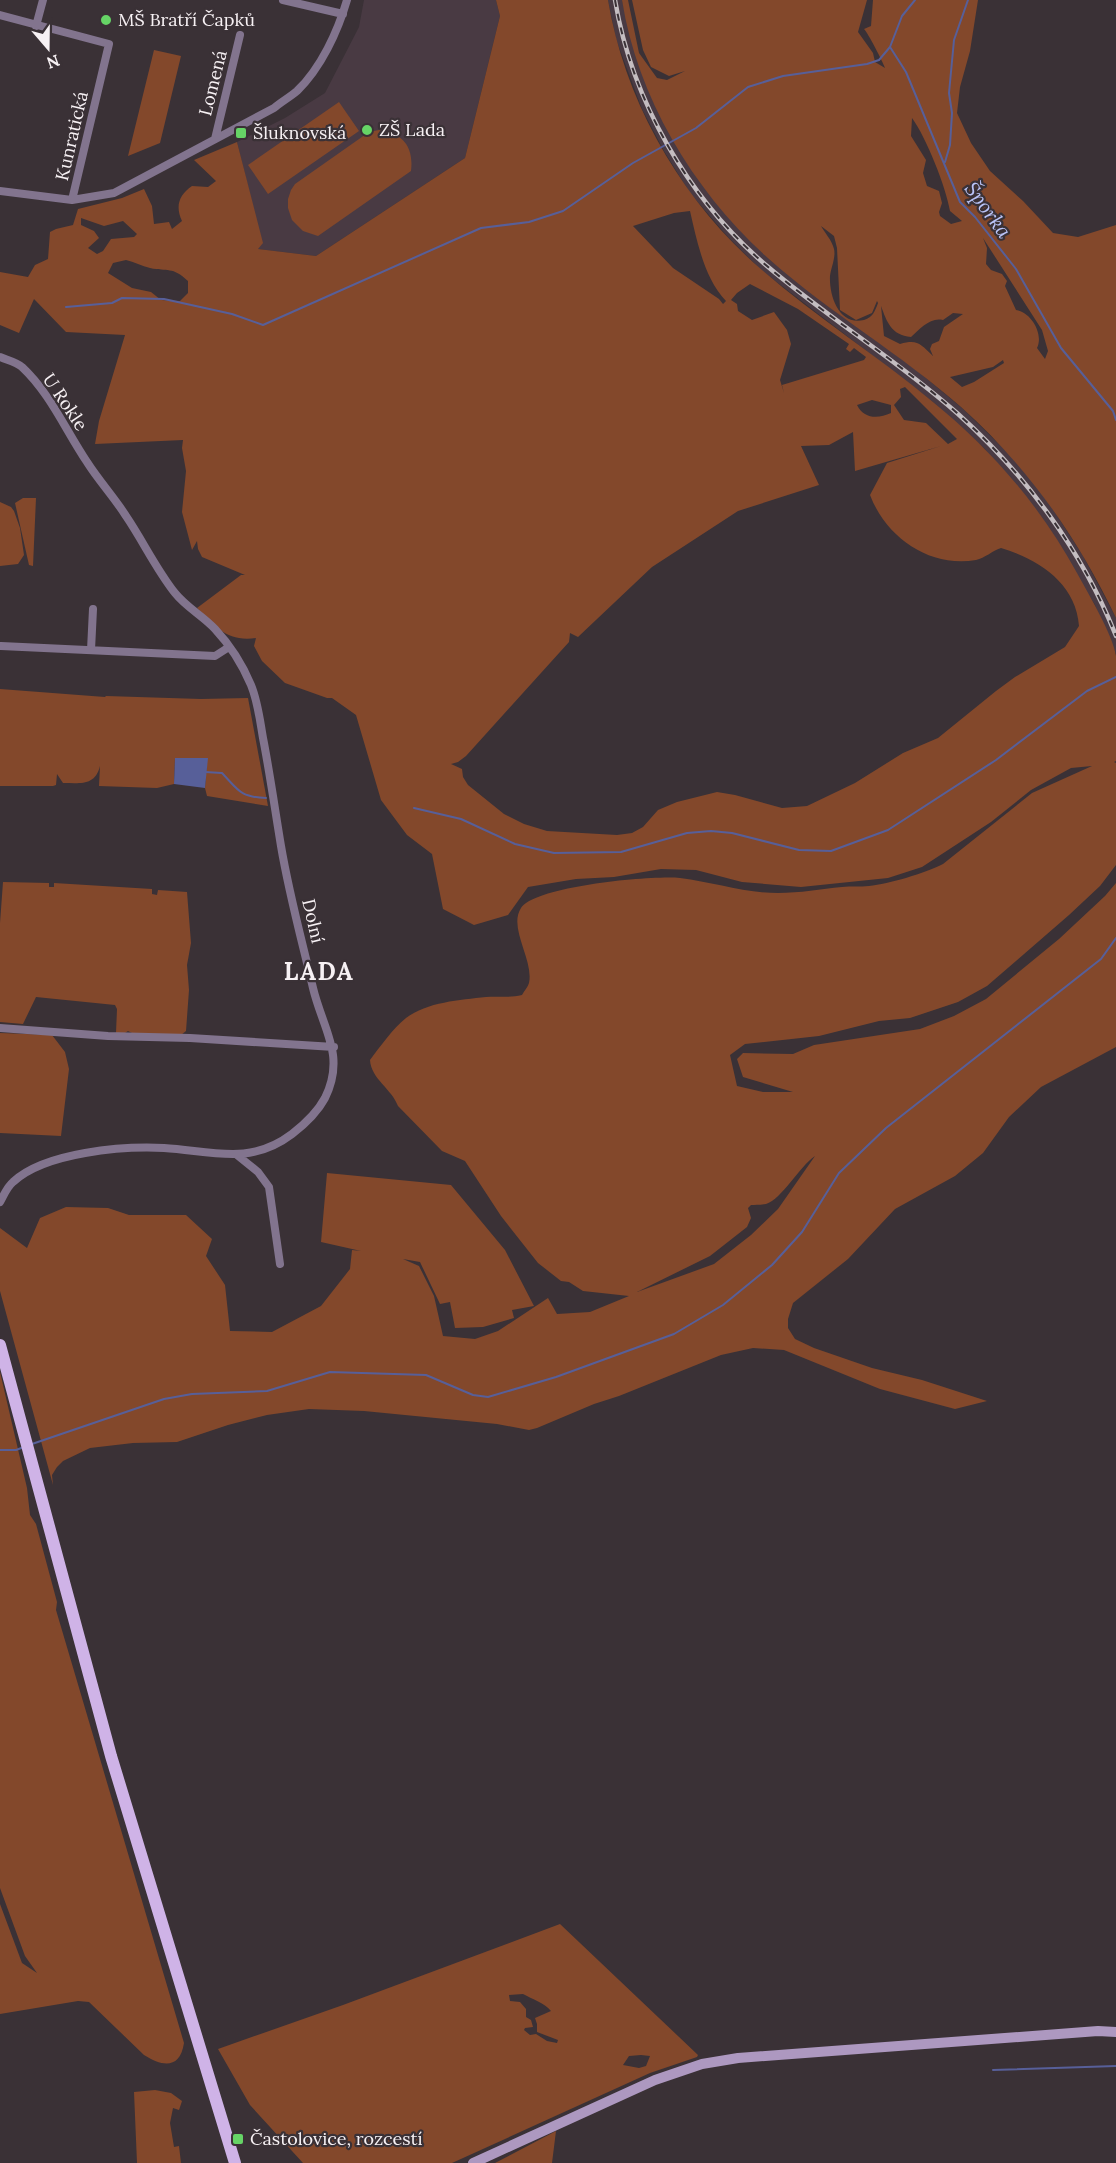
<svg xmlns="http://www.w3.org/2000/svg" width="1116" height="2163" font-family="Lora,serif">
<rect width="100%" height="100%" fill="#3a3136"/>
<path fill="#493a43" d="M364 0H496L500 16 465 158 316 256 257 249 262 243 237 142 285 118 325 93 359 27Z
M608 0H622L630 35 642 73 654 103 676 144 702 185 738 227 770 260 920 373 963 409 1019 464 1043 494 1083 556 1116 618V654L1094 603 985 449 933 402 761 270 728 237 690 193 664 151 642 109 616 39Z"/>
<path fill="#83482b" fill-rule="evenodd" d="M496 0H608C625 103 683 202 762 270 816 317 878 356 933 402 992 450 1041 507 1077 573 1088 593 1113 635 1116 656 1116 667 1116 678 1116 689 1116 713 1116 737 1116 761L1114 762 1116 763V865L1100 886 1069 915 987 986 958 1002 910 1018 879 1021 819 1036 745 1044 730 1055 737 1086 763 1092H793L743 1077 737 1059 743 1053 793 1054 814 1045 920 1029 954 1016 986 999 1059 939 1105 896 1116 883V1047L1041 1087 1009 1117 983 1153 955 1176 895 1209 848 1259 793 1303 788 1319V1328L795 1339 814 1348 872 1368 922 1380 987 1401 955 1409 880 1389 784 1350 753 1348 721 1355 619 1396 594 1404 537 1428 529 1430 497 1424 364 1411 309 1409 267 1415 228 1425 177 1442 133 1443 90 1448 63 1461 57 1467 52 1475 53 1485 0 1291V1228L27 1248 40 1218 66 1207 108 1208 129 1215H186L212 1239 206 1256 225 1285 230 1331 272 1332 321 1306 350 1269 352 1250 361 1251 321 1242 327 1173 451 1185 505 1250 534 1306 512 1310 514 1318 483 1327 455 1328 450 1302 440 1304 420 1262 403 1259 419 1266 434 1296 443 1336 475 1339 498 1331 548 1298 557 1314 590 1312 629 1296 583 1291 569 1282 561 1281 538 1263 501 1216 465 1161 442 1151 398 1106C392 1089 371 1079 370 1060 380 1047 393 1028 406 1018 427 1002 460 1000 486 997 498 996 510 998 522 995 524 991 528 987 529 983 534 960 508 928 521 908 535 886 653 875 680 878 713 882 744 893 778 893 800 893 821 889 842 887 851 886 860 887 869 886 889 884 925 873 943 864L1032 793 1092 766 1071 768 1031 790 991 822 922 867 888 878 801 887 742 882 696 870 661 869 614 877 576 879 528 887 508 915 474 925 443 909 432 854 407 835 381 800 356 715 332 698H327L285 683 262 661 254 646 256 638C227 642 216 627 197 608L241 575H245L202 557 198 549 197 541 192 550 182 512 186 471 182 448 183 440 95 444 99 421 125 335 66 332 34 299 19 333 0 325V272L28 277 35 265 48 259 50 232 56 229 73 225 78 209 122 198 144 189 152 206 154 224 169 222 172 229 182 221C175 206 179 195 192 186L208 187 216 181 194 160 237 142 263 243 258 249 316 256 465 158 500 16ZM690 211C697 241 704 278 726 301L723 304 719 299 673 268 633 226 674 213ZM81 218 104 226 123 221 137 234 134 237 111 239 103 251 97 254 88 248 99 238 94 231 81 225ZM126 260C134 262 142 266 150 268 168 272 172 266 188 281V293L180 301 161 300 151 292 132 288 108 273 113 263ZM750 284 798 309 849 344 846 349 850 352 854 348 866 357 864 360 782 385 784 393 780 380 791 344 787 330 774 312 752 320 738 311 737 304 731 300 737 293ZM905 387 957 439 948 444 926 423 904 420 894 405 901 397 900 389ZM872 400 891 405V413C878 419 864 419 857 405ZM853 432 855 471 941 446 887 463 870 495C886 537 929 568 976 560 985 558 992 551 1001 548 1038 559 1076 583 1079 626L1065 647 1015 677 996 691 938 738 903 753 855 783 807 806 782 808 735 795 717 792 677 802 658 810 643 827 632 833 617 835 547 831 524 824 504 814 468 785 463 777 462 769 451 764 458 762 466 756 569 642 570 633 578 637 652 567 738 511 819 485 801 446 829 445ZM815 1156 778 1209 751 1235 714 1264 637 1292 710 1256 747 1227 751 1218 748 1208 751 1205C755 1205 761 1205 766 1204 782 1199 799 1167 815 1156Z
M622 0H628L639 53 657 78 667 80 685 71 669 76 651 67 643 50 632 0H867L858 32 873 53 875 62 885 68C883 62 868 33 864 29L871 26 873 0H978L970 51 960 87 957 113 971 143 990 171 1023 201 1053 233 1078 237 1116 225V618C1078 538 1028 467 961 407 901 354 830 313 770 260 695 193 638 100 622 0ZM912 118C926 137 946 187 950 211L962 221 951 224 940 216 939 212 942 203 939 191 927 186 923 173 926 160 911 136ZM821 226 834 236 837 248 840 310 856 320 872 313 877 301 878 303C875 311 873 317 864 320 839 326 829 296 830 276 831 268 836 257 834 249 832 240 824 232 821 226ZM983 238 1042 330 1048 351 1045 359 1037 348C1044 334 1031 312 1016 310L1005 286 1007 281 1002 274 991 270 986 264 987 248ZM881 306C887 322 891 335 911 337 920 329 930 317 943 320L953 313 963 314 944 327 939 341 932 344 930 349 933 356C920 344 918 339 900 344L884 336ZM1003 360 1004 363 974 382 962 387 950 377 993 367Z
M154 50 181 56 160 143 128 156Z
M339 102 359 131 268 194 248 165Z
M379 130C403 133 414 147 411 171L318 236 303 231 292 220 288 208V199L291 190 295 184 369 132Z
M23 498H36L33 566 29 565 15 503Z
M0 502 11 507 14 511 20 528 24 555 18 564 0 566Z
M0 689 105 697 106 696 201 699 248 698 268 806 207 796 205 788 207 759 175 758 174 784 157 788 99 786 100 766C95 786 81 783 63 783L57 774 56 785 53 786H0Z
M3 882 49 883V887H54V883L152 889V894L157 895 158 890 187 892 191 943 187 965 189 990 186 1031 181 1035 132 1033 128 1031 125 1033H116L117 1009 115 1005 36 997 23 1024 0 1022V923Z
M0 1033 52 1035 65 1052 69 1069 61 1136 0 1133Z
M0 1372 27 1488 30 1515 36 1524 57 1602 56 1610 184 2043C180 2069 163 2067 144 2055L89 2002 78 2001 0 2014V1904L22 1963 37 1973 25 1956 0 1888Z
M560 1924 698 2055 697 2057 650 2073 452 2163H303L250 2105 218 2049 343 2005ZM523 1994C532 1999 545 2003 551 2011L535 2018 537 2024V2032L558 2040 557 2043 547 2041 536 2034 530 2035 524 2030 525 2028 533 2027 531 2020 526 2017V2009L520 2002 510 2001 509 1995ZM641 2055 650 2056 646 2066 639 2068 623 2065 629 2056Z
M155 2090 171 2093 182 2101 179 2110 173 2108 170 2123 174 2147 179 2146 181 2163H137L134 2092Z
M556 2131 552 2163H495Z"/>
<path fill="#575f99" d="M175 758H208L205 788 174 784Z"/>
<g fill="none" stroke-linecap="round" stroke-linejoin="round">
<path stroke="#575f99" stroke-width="2" d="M915 0 902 16 890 47 906 72 960 202 975 217 1016 269 1061 348 1113 411 1116 420
M945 162 950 145 952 113 949 93 954 40 968 0
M66 307 112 303 122 298 164 299 232 314 263 325 481 228 529 222 563 211 633 163 696 128 748 87 783 76 867 64 879 60 890 47
M205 772 222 773C239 791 240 797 266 798
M414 808 461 819 515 844 554 853 621 852 687 833 711 831 732 833 799 850 831 851 888 830 996 760 1087 691 1116 677
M32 1444 164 1399 192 1394 267 1391 330 1372 426 1375 473 1395 488 1397 556 1377 674 1334 723 1305 772 1265 802 1232 839 1173 886 1128 1101 959 1116 938
M0 1450H16L24 1447
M993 2070 1116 2066"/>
<path stroke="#82748e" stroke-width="8" d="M283 0 343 14
M0 15 109 44 72 200
M36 26 43 0
M215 139 240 35
M0 191 72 200 114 193 274 108C281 102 290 97 297 91 321 68 338 31 347 0
M0 357C7 360 16 362 22 367 50 393 66 431 87 462 99 481 114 497 126 516 143 541 156 569 175 593 186 607 203 616 215 629 230 645 243 666 251 685 258 702 260 721 263 738 270 774 275 810 281 846 289 894 302 941 313 988 323 1030 346 1055 325 1098 317 1113 305 1124 292 1134 250 1166 212 1151 164 1148 123 1146 45 1152 13 1182 7 1187 4 1195 0 1202
M1 646 215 656 229 647
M91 650 93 609
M0 1028 108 1036 190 1038 334 1047
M237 1155 258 1172 269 1187 280 1264"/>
<path stroke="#ad98c0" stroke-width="10" d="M473 2163 655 2080 702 2064 738 2058 1098 2031 1116 2032"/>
<path stroke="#cfb3e7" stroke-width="12" d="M0 1345 111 1756 235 2163"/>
<g stroke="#c4bdc1" stroke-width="4.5">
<path id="rail" d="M615 0C632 101 689 200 767 266 828 318 897 360 957 413 1025 474 1082 550 1116 636"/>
</g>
<use href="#rail" stroke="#3a3136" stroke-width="2" stroke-dasharray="7" stroke-linecap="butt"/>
</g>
<g fill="#66d466" stroke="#3a3136" stroke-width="2">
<circle cx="106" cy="20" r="6"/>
<circle cx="367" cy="130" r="6"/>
<rect x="235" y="127" width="12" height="12" rx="3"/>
<rect x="232" y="2133" width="12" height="12" rx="3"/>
</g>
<g text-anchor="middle" stroke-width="4.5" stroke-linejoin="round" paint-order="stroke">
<g font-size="18" fill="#f7f1f4" stroke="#3a3136" text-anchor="start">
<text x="118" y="26">MŠ Bratří Čapků</text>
<text x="379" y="136">ZŠ Lada</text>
<text x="253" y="139">Šluknovská</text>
<text x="250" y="2145">Častolovice, rozcestí</text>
</g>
<g font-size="18" fill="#f7f1f4" stroke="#3a3136">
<text transform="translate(213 83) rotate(-76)" y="6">Lomená</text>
<text transform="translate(72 136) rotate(-77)" y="6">Kunratická</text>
<text transform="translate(65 402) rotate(56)" y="6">U Rokle</text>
<text transform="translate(313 921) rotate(77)" y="6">Dolní</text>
</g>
<g font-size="20" font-style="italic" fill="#bac4f8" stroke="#3a3136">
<text transform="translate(988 210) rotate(54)" y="7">Šporka</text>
</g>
<g font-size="24" font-weight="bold" letter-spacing="1.5" fill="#f7f1f4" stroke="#3a3136">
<text x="319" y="980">LADA</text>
</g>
</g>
<g transform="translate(48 48) rotate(160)" stroke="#3a3136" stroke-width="4.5" paint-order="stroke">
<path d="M0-4.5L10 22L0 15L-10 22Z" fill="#f7f1f4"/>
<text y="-9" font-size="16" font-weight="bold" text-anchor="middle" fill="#f7f1f4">N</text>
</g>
</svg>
